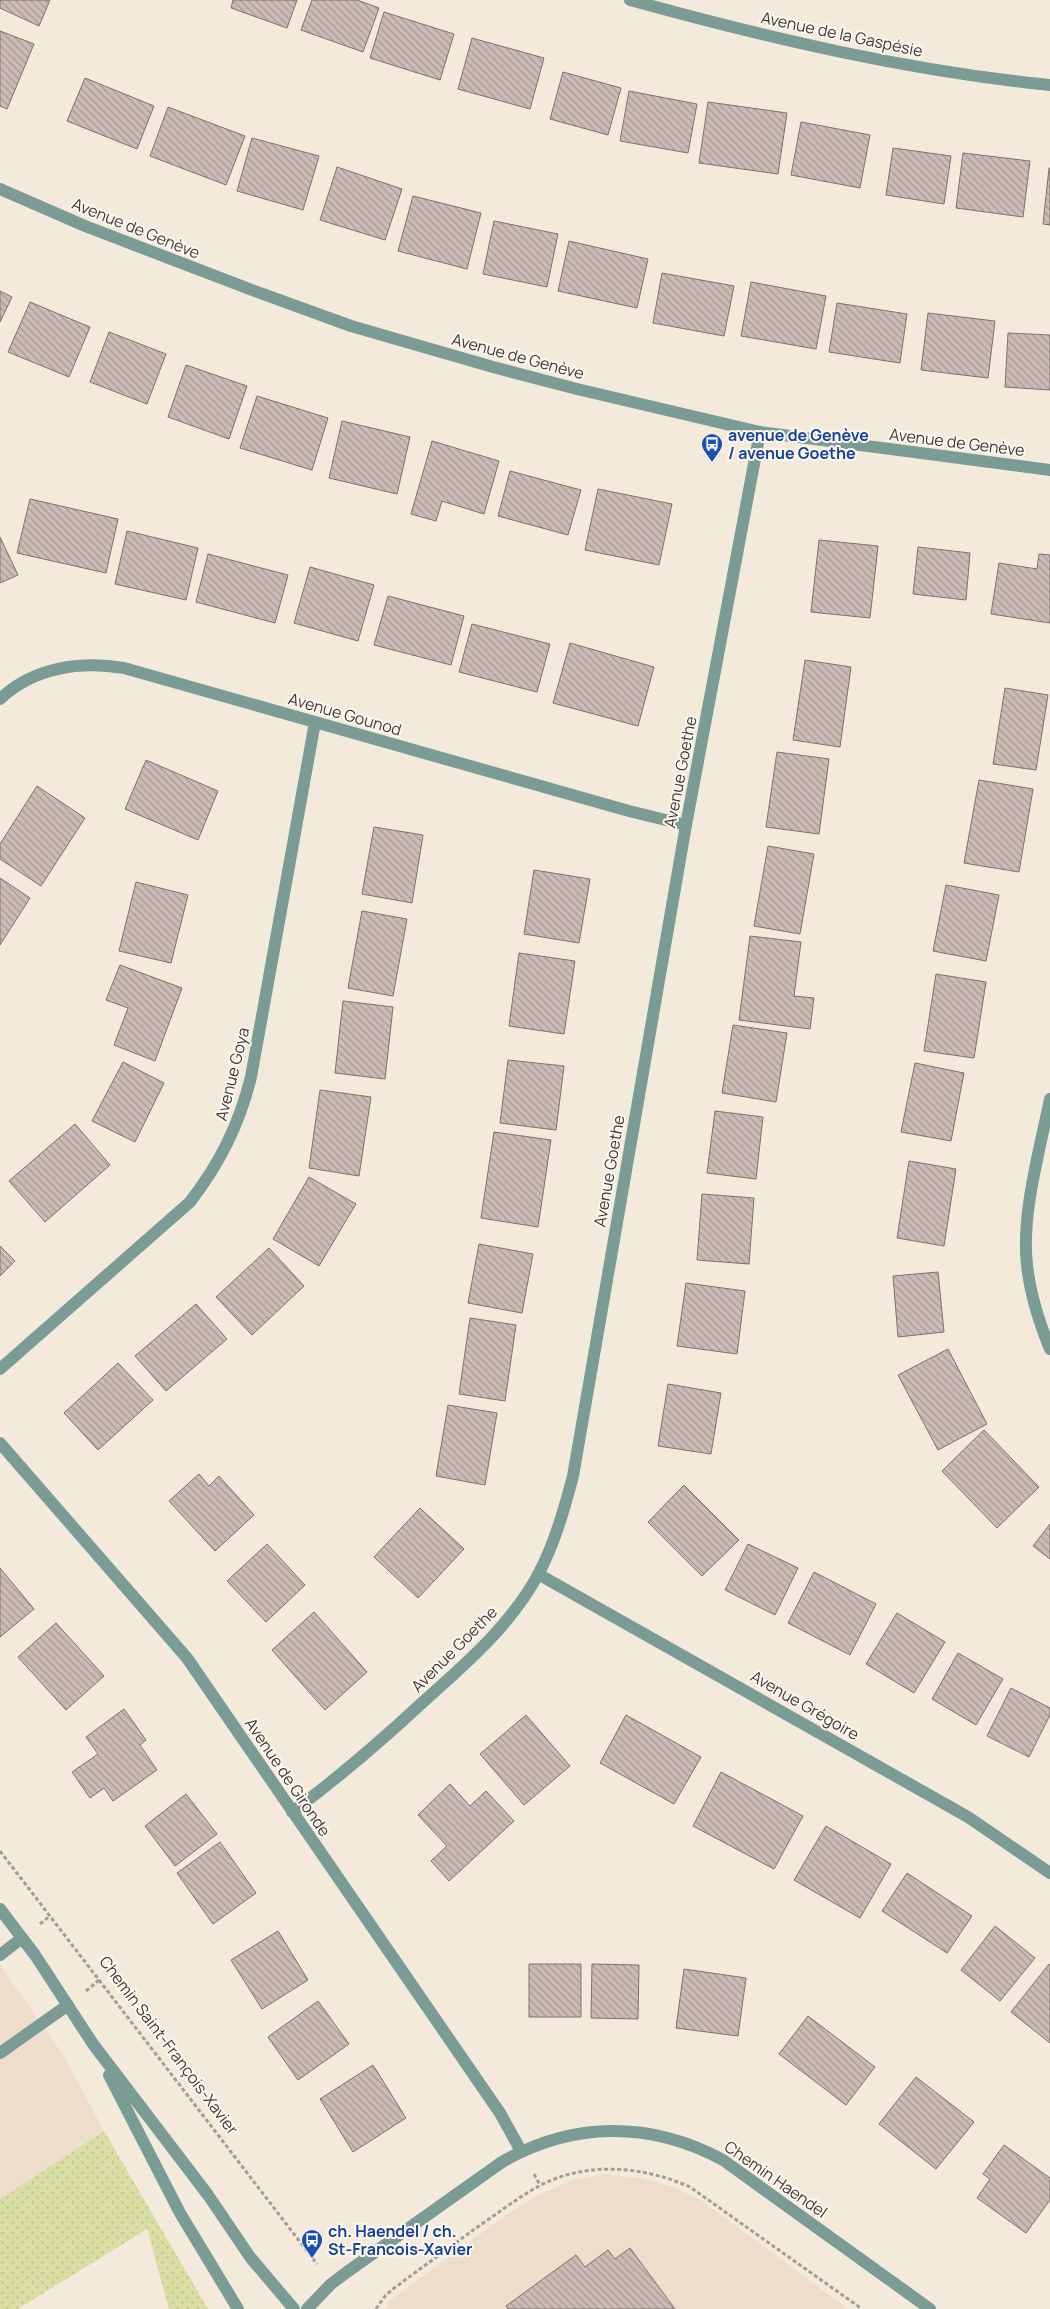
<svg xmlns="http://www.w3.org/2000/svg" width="1050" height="2309" font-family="Manrope,sans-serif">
<defs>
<pattern id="grass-dots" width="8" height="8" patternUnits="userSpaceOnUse" patternTransform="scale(1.25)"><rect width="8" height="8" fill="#d9dfa3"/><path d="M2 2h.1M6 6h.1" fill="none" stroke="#bbc08d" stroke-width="1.8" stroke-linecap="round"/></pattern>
<pattern id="building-back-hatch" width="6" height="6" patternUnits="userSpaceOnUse" patternTransform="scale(1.25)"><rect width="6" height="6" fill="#cdbbb6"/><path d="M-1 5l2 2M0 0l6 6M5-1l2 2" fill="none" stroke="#a89995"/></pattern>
</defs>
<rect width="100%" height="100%" fill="#f4eadc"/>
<path fill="#edddca" d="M0 1965 63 2055 104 2131 0 2199Z
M605 2174 639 2178 673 2187 701 2200 848 2309H385L389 2301 509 2213 538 2195 573 2180Z"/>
<path fill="url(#grass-dots)" d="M104 2131 208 2309H169L147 2229 18 2309H0V2199Z"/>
<path fill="url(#building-back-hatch)" stroke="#80706b" d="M0 0H50L39 26 0 8Z
M233 0H297L287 28 231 8Z
M312 0H357L379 8 363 52 301 30Z
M384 12 454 34 440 80 370 58Z
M0 31 34 44 7 109 0 106Z
M472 38 544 58 530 109 458 89Z
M563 72 621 88 608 135 550 119Z
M85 78 154 106 137 149 67 121Z
M629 91 697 104 688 153 620 141Z
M708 102 787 113 778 174 699 163Z
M168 107 245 136 226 185 150 156Z
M801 122 870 135 860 188 791 175Z
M252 138 319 156 303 210 237 191Z
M893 148 951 156 944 204 886 195Z
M963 153 1030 161 1023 217 956 208Z
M337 167 402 189 385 240 320 220Z
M1049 168H1050V225L1043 224Z
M413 196 481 213 467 269 398 251Z
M494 221 558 234 547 287 483 274Z
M569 241 648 259 637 308 558 291Z
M662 273 734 286 724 336 653 323Z
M751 282 826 296 816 349 741 336Z
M0 291 12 297 0 322Z
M30 302 90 327 69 377 8 352Z
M837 303 907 314 900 363 829 352Z
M928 313 995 321 988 378 921 370Z
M109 332 166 354 147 404 90 382Z
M1008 333 1050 335V390L1005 387Z
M186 365 247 386 229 439 168 417Z
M257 396 328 418 312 470 240 448Z
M342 421 410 437 397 494 329 478Z
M432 441 499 461 484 514 442 501 436 521 411 514Z
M510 471 581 490 568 535 498 516Z
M598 489 672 504 659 565 585 550Z
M30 499 118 519 106 573 17 553Z
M127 531 198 548 186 600 115 584Z
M0 537 18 575 0 583Z
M819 540 878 546 870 618 811 612Z
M918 547 970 553 966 600 913 594Z
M208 554 288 575 275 623 196 602Z
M1039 554 1050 555V623L991 614 999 563 1037 569Z
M310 567 374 585 358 641 294 623Z
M388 596 464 616 451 665 374 645Z
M472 624 550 644 537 692 459 672Z
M570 643 654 667 638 726 553 703Z
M805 660 851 667 840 747 793 740Z
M1005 688 1048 695 1036 770 993 764Z
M777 752 829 759 819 834 766 827Z
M146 760 218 791 198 840 125 809Z
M979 780 1033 789 1019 872 964 863Z
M37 786 85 818 41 886 0 859V844Z
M374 827 423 835 412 903 362 894Z
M768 846 814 854 800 934 754 926Z
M534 870 590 879 579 943 524 934Z
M0 878 30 898 0 945Z
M136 882 188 895 171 963 119 951Z
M946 885 999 895 986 961 933 951Z
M362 911 407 919 393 996 348 988Z
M750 936 801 942 794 996 814 998 810 1029 739 1020Z
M519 953 575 961 564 1034 509 1026Z
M120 965 182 988 155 1061 114 1045 128 1008 106 1000Z
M936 974 986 982 974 1058 924 1051Z
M343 1001 393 1007 385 1079 335 1073Z
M733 1025 787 1033 776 1102 722 1093Z
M508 1060 564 1066 556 1130 500 1123Z
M123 1062 164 1083 135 1142 92 1121Z
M915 1063 964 1073 951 1141 901 1132Z
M320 1090 371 1097 359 1176 309 1168Z
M715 1111 763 1117 756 1179 707 1173Z
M75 1124 110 1165 45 1222 9 1181Z
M494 1132 551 1140 538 1227 481 1218Z
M909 1161 956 1169 944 1246 897 1238Z
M309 1177 356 1204 319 1266 273 1239Z
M702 1194 754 1198 749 1264 697 1260Z
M479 1244 533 1254 522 1313 468 1303Z
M0 1246 15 1261 0 1276Z
M269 1248 304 1286 252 1335 216 1297Z
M938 1272 944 1332 898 1337 893 1276Z
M686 1283 745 1291 737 1354 677 1346Z
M196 1304 227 1339 166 1391 135 1356Z
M470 1318 516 1325 505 1401 459 1394Z
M948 1349 987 1424 938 1450 898 1375Z
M118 1363 153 1400 98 1450 64 1413Z
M668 1384 721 1393 711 1454 658 1446Z
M448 1405 497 1413 485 1485 436 1476Z
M984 1430 1039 1487 997 1528 942 1471Z
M199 1474 209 1486 219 1476 254 1515 215 1551 169 1501Z
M684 1485 739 1540 702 1576 648 1522Z
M420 1508 464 1549 418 1598 374 1557Z
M1050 1524V1559L1033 1546Z
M267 1544 305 1585 266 1622 227 1581Z
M748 1544 798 1568 775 1615 725 1590Z
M0 1568 34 1609 0 1637Z
M814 1572 876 1604 850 1655 788 1623Z
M314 1612 367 1672 325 1710 272 1650Z
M897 1613 945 1642 914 1693 866 1664Z
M56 1623 104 1676 66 1710 18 1657Z
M958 1653 1003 1679 976 1725 932 1699Z
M1011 1688 1050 1708V1715L1029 1757 987 1736Z
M124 1709 146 1740 140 1745 157 1770 113 1801 104 1788 90 1798 72 1772 98 1754 86 1737Z
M526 1715 570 1766 524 1805 480 1754Z
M626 1715 701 1757 674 1804 600 1763Z
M721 1772 803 1816 774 1869 693 1826Z
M450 1784 470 1806 486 1791 514 1821 449 1881 431 1861 447 1846 418 1815Z
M186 1794 217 1834 175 1866 145 1826Z
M826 1826 891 1864 860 1918 794 1880Z
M220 1842 256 1893 213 1924 177 1873Z
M907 1873 972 1916 947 1953 882 1911Z
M995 1926 1035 1958 1000 2001 961 1970Z
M278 1931 308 1980 262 2009 231 1960Z
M529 1964H581V2017H529Z
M592 1964 639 1965 638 2019 591 2018Z
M1049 1964 1050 1966V2043L1011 2012Z
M684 1969 746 1978 738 2036 676 2028Z
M318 2001 349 2044 298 2080 268 2037Z
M808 2016 875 2067 846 2105 779 2054Z
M373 2065 406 2118 353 2152 320 2099Z
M916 2077 974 2122 936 2169 879 2124Z
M1004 2145 1050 2178V2200L1026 2233 977 2198 990 2179 983 2174Z
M630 2248 675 2309H508L506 2306 576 2255 585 2267 608 2250 615 2259Z"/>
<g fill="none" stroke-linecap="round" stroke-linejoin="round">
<path stroke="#a59d93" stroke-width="3" stroke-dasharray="4 2.5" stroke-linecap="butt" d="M0 1851 317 2264
M40 1924 50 1916
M86 1991 99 1980
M534 2174 540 2185
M376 2309 385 2296 393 2289C421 2268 449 2248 476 2228 497 2214 517 2198 539 2186 586 2161 643 2166 690 2187L862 2309"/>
<path stroke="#7b9c95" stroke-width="12" d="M630 0C768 38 908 71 1050 85
M0 189 85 226 252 290 351 326 493 367 577 389 760 432 1050 470
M0 699C34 667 80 661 124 668L629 811 686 825
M1050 1099C1040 1149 1021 1215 1027 1265 1030 1294 1039 1322 1050 1349
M0 1369 190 1202C220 1163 239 1125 251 1077L315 722
M0 1443 187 1658 500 2113 521 2151
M538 1574 968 1817 1050 1873
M292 1812C338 1778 381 1741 423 1702 467 1663 511 1625 539 1573 555 1542 564 1510 573 1476L686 825 760 432
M0 1909 35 1955 93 2044 208 2195 250 2257 294 2309
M0 1955 22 1938
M0 2053 68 2005
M109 2075 180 2213 238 2309
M307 2309 331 2284 347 2272 502 2162C573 2121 651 2121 723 2160L930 2309"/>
</g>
<defs>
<g id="bus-pin" transform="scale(1.125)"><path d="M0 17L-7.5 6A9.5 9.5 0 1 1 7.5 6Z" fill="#1a4fb4" stroke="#fef7ef"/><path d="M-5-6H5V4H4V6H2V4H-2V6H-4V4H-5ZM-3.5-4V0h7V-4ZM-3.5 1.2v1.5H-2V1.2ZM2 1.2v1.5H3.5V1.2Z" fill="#fff"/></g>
</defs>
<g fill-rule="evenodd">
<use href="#bus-pin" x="712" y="444"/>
<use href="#bus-pin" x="312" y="2240"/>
</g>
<g text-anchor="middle" stroke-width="4" stroke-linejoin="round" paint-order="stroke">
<g font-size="16" fill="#403b36" stroke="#fef7ef">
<text transform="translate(842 34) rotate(12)" y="6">Avenue de la Gaspésie</text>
<text transform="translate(136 228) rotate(22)" y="6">Avenue de Genève</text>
<text transform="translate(518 356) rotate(15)" y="6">Avenue de Genève</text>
<text transform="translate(957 442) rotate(7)" y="6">Avenue de Genève</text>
<text transform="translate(345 714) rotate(16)" y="6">Avenue Gounod</text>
<text transform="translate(680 772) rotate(-79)" y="6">Avenue Goethe</text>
<text transform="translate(232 1074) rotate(-76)" y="6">Avenue Goya</text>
<text transform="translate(609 1171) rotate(-80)" y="6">Avenue Goethe</text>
<text transform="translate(454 1649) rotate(-45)" y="6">Avenue Goethe</text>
<text transform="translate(805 1705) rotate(30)" y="6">Avenue Grégoire</text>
<text transform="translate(288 1777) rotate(56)" y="6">Avenue de Gironde</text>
<text transform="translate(169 2045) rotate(53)" y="6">Chemin Saint-François-Xavier</text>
<text transform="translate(776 2179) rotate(35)" y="6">Chemin Haendel</text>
</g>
<g font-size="16" font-weight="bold" fill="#164399" stroke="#fef7ef" text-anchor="start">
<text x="728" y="441">avenue de Genève<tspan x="728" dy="18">/ avenue Goethe</tspan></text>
<text x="328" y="2237">ch. Haendel / ch.<tspan x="328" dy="18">St-Francois-Xavier</tspan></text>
</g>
</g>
</svg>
